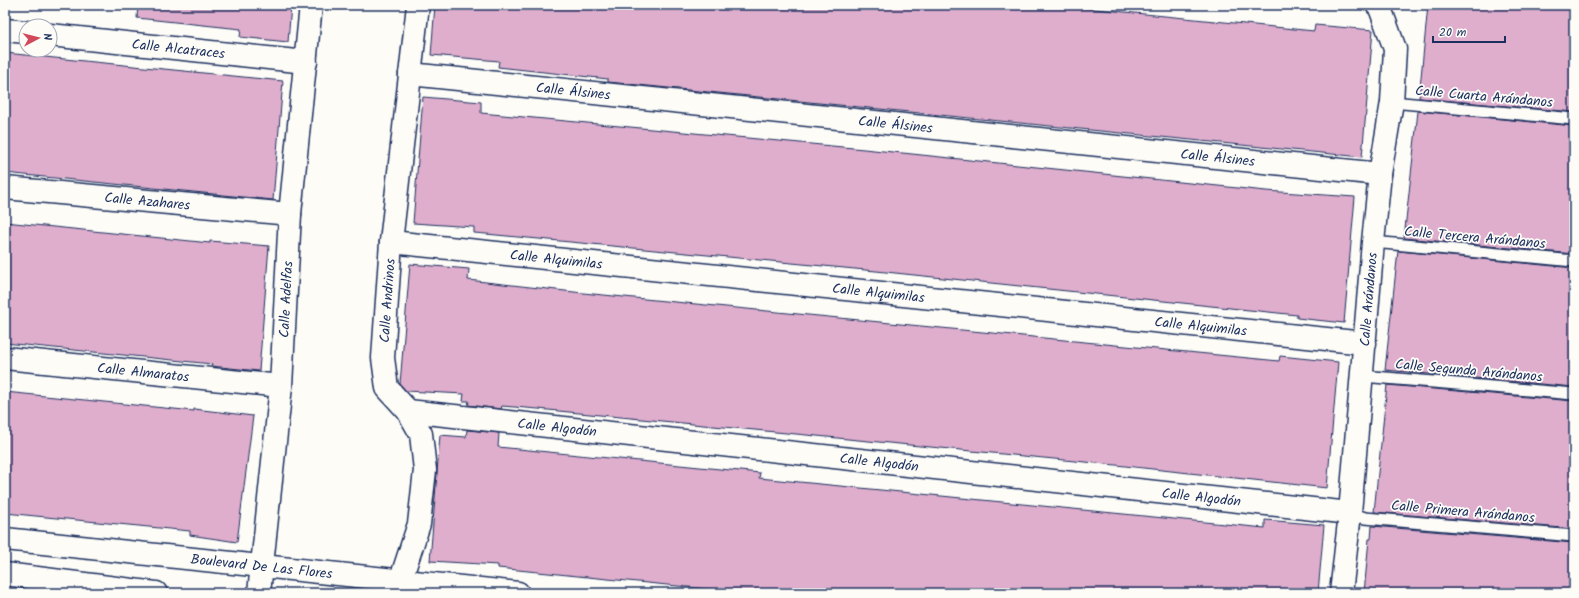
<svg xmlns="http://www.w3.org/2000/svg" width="1579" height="598" font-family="Kalam,sans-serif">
<rect width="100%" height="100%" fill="#fdfcf7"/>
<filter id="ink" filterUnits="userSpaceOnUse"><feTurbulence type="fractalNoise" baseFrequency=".025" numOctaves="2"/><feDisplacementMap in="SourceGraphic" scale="8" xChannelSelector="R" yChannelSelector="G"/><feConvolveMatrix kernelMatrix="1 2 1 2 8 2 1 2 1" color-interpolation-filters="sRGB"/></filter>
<g filter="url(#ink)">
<path fill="#dfaecd" stroke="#1b2f5e" d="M138 5H291L288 42 240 37 241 29 137 18Z
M435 5H1055L1314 31 1315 25 1373 30 1362 157 608 82V79L498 67 499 61 431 55Z
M1428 5H1574V112L1419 98Z
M5 53 283 81 273 200 5 173V121L8 100H5Z
M423 97 481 102V113L864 149 1266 191 1355 197 1344 323 1297 318V315L876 271 486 234 474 233V227L413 223Z
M1418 111 1574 126V254L1404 238Z
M5 222 210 243V241L269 246 259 371 211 366 212 364 5 343Z
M1398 251 1574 268V387L1385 370Z
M410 264 469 269 468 280 583 293 1279 361 1280 356 1338 362 1327 488 1116 465 538 409 502 406 501 409 468 405 469 401H463L464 394 406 391 400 384Z
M1387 385 1574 401V529L1374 512Z
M5 392 194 411V409L253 416 237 542 190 535V531L5 513Z
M467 430 499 433 498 447 760 473 759 478 1265 528V520L1324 525 1318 593H747L498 568V565L430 561 440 435 466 437Z
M1372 526 1574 543V593H1364L1369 539H1371Z"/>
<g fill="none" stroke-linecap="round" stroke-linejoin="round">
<g stroke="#1b2f5e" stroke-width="14">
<path id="lane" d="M1392 102 1574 119
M1373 242 1574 261
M1362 376 1574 394
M1350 513 1365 518 1574 536"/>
</g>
<g stroke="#1b2f5e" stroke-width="25">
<g id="street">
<path d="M5 30 26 32"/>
<path id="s1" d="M50 35 306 62"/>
<path id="s2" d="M410 74 1380 174"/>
<path id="s3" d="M5 188 290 214"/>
<path id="s4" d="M391 242 1365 343"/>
<path id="s5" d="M5 358 281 386"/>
<path id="s6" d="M408 411 1350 513"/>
<path id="s7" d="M400 582 419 524 425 470 421 434 408 411 387 388 383 358 391 242 418 5"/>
<path id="s8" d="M259 593 281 386 290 214 311 5"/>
<path id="s9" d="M1341 593 1350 513 1373 242 1380 174 1392 102 1395 49 1380 8 1377 5"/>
</g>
</g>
<g stroke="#1b2f5e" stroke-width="25">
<g id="secondary">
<path id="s10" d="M5 539 518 593"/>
<path d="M5 574 156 593"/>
</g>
</g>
<use href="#lane" stroke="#fdfcf7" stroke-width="11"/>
<use href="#street" stroke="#fdfcf7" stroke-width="22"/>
<use href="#secondary" stroke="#fdfcf7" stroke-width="22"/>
</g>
</g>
<g text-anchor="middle" stroke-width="3.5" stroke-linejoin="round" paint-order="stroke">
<g font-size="14" fill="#1b2f5e" stroke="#fdfcf7">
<text dy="5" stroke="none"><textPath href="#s1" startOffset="129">Calle Alcatraces</textPath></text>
<text dy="5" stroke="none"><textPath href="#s2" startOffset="164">Calle Álsines</textPath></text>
<text transform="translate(1484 96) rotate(5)" y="5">Calle Cuarta Arándanos</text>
<text dy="5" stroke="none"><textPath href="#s2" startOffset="488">Calle Álsines</textPath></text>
<text dy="5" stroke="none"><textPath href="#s2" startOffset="812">Calle Álsines</textPath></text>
<text dy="5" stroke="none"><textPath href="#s3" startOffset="143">Calle Azahares</textPath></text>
<text transform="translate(1475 237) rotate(5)" y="5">Calle Tercera Arándanos</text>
<text dy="5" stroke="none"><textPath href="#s4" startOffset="166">Calle Alquimilas</textPath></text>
<text dy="5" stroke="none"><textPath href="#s4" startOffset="490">Calle Alquimilas</textPath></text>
<text dy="5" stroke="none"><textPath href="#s8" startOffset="295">Calle Adelfas</textPath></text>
<text dy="5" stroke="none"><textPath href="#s9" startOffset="295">Calle Arándanos</textPath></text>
<text dy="5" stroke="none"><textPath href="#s7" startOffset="297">Calle Andrinos</textPath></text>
<text dy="5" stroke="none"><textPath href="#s4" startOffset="814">Calle Alquimilas</textPath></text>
<text transform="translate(1469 370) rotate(5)" y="5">Calle Segunda Arándanos</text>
<text dy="5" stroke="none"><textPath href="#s5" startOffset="139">Calle Almaratos</textPath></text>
<text dy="5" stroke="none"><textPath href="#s6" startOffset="150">Calle Algodón</textPath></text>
<text dy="5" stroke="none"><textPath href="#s6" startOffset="474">Calle Algodón</textPath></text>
<text dy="5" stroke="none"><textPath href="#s6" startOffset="798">Calle Algodón</textPath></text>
<text transform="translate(1463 511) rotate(5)" y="5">Calle Primera Arándanos</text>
<text dy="5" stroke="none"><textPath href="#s10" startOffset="258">Boulevard De Las Flores</textPath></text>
</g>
</g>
<rect width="1579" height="598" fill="none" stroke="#fdfcf7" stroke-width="20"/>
<rect x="10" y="10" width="1559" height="578" fill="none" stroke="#1b2f5e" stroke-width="1.5" filter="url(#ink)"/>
<g transform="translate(38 38) rotate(83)"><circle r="19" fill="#fdfcf7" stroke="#a3aaba"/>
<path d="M0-3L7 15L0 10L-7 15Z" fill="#d1495b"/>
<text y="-6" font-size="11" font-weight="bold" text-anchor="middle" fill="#1b2f5e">N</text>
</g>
<path d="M1433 36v6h72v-6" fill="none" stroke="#1b2f5e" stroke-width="2"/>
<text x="1439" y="36" font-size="12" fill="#1b2f5e" stroke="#fdfcf7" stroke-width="3" paint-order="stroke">20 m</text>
</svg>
